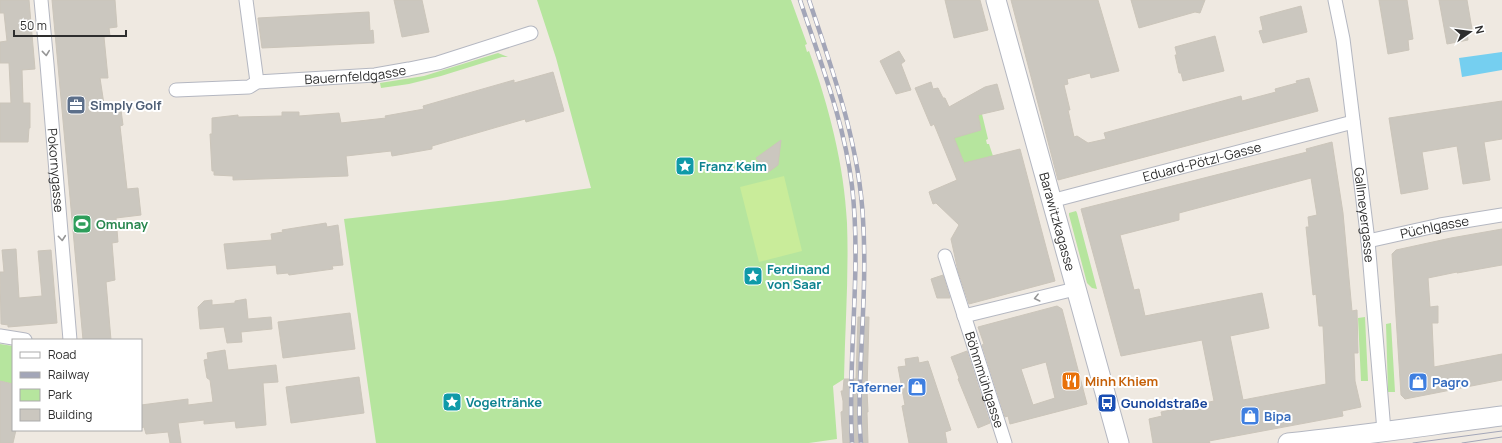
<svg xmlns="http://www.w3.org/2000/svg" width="1502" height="443" font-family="Manrope,sans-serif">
<rect width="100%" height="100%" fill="#efe9e1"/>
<path fill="#b6e59e" d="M537 0H791L807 44 805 45 807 52 809 51C829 107 844 164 847 223 849 275 845 327 844 379L833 386 837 439 809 443H376L344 219 507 200 591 188 556 58Z
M498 53 508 57H502L441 76 409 84 381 88 380 83 424 76Z
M982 114 988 139 986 140 987 144H989L993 156 995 155 1000 177 964 163 954 139 951 138 981 130 978 115Z
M1076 211 1077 213 1097 289 1092 288 1087 283 1069 215V213Z
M1365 317 1368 381H1361L1358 318Z
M1391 323 1395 392H1388L1386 324Z
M0 344 13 346V384L0 381Z"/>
<path fill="#c9ec9a" d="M784 176 802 251 759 262 740 187Z"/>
<path fill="#75cff0" d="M1502 52V70L1462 77 1459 58Z"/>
<path fill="#cbc7bf" stroke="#cbc5ba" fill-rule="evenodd" d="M0 0H29L35 69 22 70 23 103H30V128H29L28 142H0V103H11L9 63H0V42L7 41 4 13H0Z
M52 0H115L117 27 109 28 110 36 104 37 108 78H100L105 111 121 110 123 125 120 126 127 189 138 188 141 215 116 218 118 242 112 243 115 280 106 282 111 340H83Z
M394 0H422L429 32 402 37Z
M945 0H980L988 30 954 38Z
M1011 0H1098L1119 71 1091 78 1090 73 1067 79 1068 84 1064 85 1070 110H1068L1074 137 1077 136 1088 143 1106 139 1104 133 1241 96 1242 101 1276 92 1275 89 1297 83 1296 81 1309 78 1318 111 1058 180Z
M1131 0H1205L1200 13 1195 12 1139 28Z
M1379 0H1407L1413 39 1408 40 1409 50 1388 54Z
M1439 0H1467L1472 29 1467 30 1468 40 1447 44Z
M1301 6 1307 32 1263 43 1259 31 1263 30 1260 17Z
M369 12 370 31 373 30 374 43 262 48 258 18Z
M1215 36 1224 71 1183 81 1181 73H1179L1175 55H1177L1175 47Z
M899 51 905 61 901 64 911 90 896 94 880 61Z
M553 72 564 111 526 122 525 119 432 146V149L392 156 391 151 346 156 348 176 233 180V176L214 175V171H212L210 134H212V118L238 115V117L282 116V112H299V116L339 113 341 123 386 118 385 116 424 109 423 106 514 80V83Z
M931 82 933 89 938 88 943 98H945L949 107 985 87 997 84 1004 109 978 115 981 130 954 138 964 163 1020 149 1055 281 969 304 958 271 951 239 959 225 936 203 933 204 929 192 957 180 934 124 931 126 915 88Z
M1502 101V139L1484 142 1490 180 1463 184 1457 146 1422 152 1428 189 1401 194 1389 118Z
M781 140 778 165 767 173 756 158Z
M1332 142 1343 213 1352 311 1357 310 1358 353H1354L1355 381 1361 407 1342 411 1343 416 1209 441 1210 443H1153L1149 419 1162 416 1161 412 1214 401 1202 340 1121 356 1081 209 1307 152 1306 149ZM1311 178 1317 215 1308 217 1309 227H1306L1313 295 1316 294 1319 326H1323L1326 384 1243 400 1230 336 1269 328 1262 293 1145 316 1139 289 1134 290 1120 235 1179 220V213Z
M326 223 327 227 338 225 343 265 332 266 333 269 289 275 288 273 277 274 276 265 227 269 224 244 272 240 271 234 283 232 282 230Z
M1502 229V265L1457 273V272L1428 278 1430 307 1438 306V323H1432L1434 367 1502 354V380L1405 399 1401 395 1392 254 1396 250 1451 238Z
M16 249 19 298 42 296 38 251 51 250 57 323 8 327V325L1 324 0 272H4L2 250Z
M943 275 950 298H937L931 279Z
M246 299 248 319 271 317 272 329 241 332 242 342 227 343 224 327 200 329 198 307 204 301 212 300V305L235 303V301Z
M1057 306 1062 309 1087 404 1010 424 1008 416 1005 417 982 345 984 344 978 327ZM1046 362 1055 398 1033 405 1021 369Z
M350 313 355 349 283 358 278 322Z
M858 317H869L867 391 868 412H867L868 443H843L841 412 843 411V401L841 391H843L844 379H856Z
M225 350 228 370 276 365 278 382 263 383 266 425 236 428 235 421 204 424V420L178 423 181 443H170L168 432 146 434 144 427 141 428V405L188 399V405L213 402 210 380 207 378 204 360 208 359 207 353Z
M967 351 990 423 978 428 958 379 959 378 951 357Z
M918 357 919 363 928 361 951 430 945 432 947 443H909L902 406 905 405 898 367 906 366 905 359Z
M359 377 364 413 291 423 286 387Z
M0 381 13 384V430H16L13 443H0Z"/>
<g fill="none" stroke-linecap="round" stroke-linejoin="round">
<g stroke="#b4b7c1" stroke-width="15">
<g id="street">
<path id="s1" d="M41 0 47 64 70 340"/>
<path d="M246 0 257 82"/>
<path id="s2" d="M1335 0 1343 39 1368 241 1384 431"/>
<path id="s3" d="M176 90 249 87 257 82 375 75 409 69 438 63 531 33"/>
<path id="s4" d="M1051 201 1353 122"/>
<path id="s5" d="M1368 241 1440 225 1502 215"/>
<path id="s6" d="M945 256 1005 443"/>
<path d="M964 316 1075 289"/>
<path d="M0 336 25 340"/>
</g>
</g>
<g stroke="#b4b7c1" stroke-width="21">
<g id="secondary">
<path id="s7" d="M996 0 1119 443"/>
<path d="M1288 443C1359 436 1431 425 1502 416"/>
</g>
</g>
<use href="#street" stroke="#fff" stroke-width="13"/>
<use href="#secondary" stroke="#fff" stroke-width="19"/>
<path stroke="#a3a6b8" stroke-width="1" d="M1413 443 1502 431
M1462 443 1502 437"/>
<g stroke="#a3a6b8" stroke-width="4.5">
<path id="rail" d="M800 0C820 61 844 121 852 186 862 272 847 357 852 443
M809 0C833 72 859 143 863 219 866 266 863 312 861 358 860 386 858 415 861 443"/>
</g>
<use href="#rail" stroke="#fff" stroke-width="3" stroke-dasharray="9" stroke-linecap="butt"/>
</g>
<defs><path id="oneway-chevron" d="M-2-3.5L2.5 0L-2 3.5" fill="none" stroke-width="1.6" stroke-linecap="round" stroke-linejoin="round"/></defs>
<g stroke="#969696">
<use href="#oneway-chevron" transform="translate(46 53) rotate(84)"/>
<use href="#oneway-chevron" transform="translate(62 238) rotate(85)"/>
<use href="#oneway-chevron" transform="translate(1037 298) rotate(166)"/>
</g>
<defs>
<g id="office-square" transform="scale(1)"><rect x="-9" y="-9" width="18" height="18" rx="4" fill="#5c6f8a" stroke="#fff"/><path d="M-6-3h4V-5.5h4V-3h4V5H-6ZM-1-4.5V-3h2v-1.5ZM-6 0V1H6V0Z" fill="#fff"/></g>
<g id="sight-square" transform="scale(1)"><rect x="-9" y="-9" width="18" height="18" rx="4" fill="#0f9aa8" stroke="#fff"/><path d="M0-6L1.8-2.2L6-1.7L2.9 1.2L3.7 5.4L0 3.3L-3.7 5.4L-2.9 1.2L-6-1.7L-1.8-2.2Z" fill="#fff"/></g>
<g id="stadium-square" transform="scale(1)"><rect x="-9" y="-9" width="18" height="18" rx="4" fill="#2e9e5b" stroke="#fff"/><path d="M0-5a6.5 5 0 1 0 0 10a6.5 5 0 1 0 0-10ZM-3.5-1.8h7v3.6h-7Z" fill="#fff"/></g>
<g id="restaurant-square" transform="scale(1)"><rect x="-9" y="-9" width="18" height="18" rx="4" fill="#e8710a" stroke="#fff"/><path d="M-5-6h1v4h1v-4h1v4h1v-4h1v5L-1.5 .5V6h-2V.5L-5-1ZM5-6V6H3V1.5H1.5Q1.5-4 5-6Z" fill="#fff"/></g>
<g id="shop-square" transform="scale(1)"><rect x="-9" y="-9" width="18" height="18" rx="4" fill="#3f7fe0" stroke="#fff"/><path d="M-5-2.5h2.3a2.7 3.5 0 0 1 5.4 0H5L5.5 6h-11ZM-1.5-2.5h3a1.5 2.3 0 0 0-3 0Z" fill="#fff"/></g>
<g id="bus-square" transform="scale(1)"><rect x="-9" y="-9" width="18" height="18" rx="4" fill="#1a4fb4" stroke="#fff"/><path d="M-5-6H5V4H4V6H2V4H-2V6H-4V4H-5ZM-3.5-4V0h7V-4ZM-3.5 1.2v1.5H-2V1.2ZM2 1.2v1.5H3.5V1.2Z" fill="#fff"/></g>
</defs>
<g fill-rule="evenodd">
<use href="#office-square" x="76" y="105"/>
<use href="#sight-square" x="685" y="166"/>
<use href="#stadium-square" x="82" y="224"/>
<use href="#sight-square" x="753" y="276"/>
<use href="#restaurant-square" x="1071" y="381"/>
<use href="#shop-square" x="1418" y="382"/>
<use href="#shop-square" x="917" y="387"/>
<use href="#sight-square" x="452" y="402"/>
<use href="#bus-square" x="1107" y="403"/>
<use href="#shop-square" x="1250" y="416"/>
</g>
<g text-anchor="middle" stroke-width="4" stroke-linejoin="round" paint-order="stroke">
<g font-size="13" fill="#2e2e2e" stroke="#fff">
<text dy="5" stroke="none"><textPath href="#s3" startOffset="181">Bauernfeldgasse</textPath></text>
<text dy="5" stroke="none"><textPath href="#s4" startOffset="156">Eduard-Pötzl-Gasse</textPath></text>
<text dy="5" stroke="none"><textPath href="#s1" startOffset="171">Pokornygasse</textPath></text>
<text dy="5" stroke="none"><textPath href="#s2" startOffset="217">Gallmeyergasse</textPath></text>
<text dy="5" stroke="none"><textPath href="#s7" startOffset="230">Barawitzkagasse</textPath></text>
<text dy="5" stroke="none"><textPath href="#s5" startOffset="68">Püchlgasse</textPath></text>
<text dy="5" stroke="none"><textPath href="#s6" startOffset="130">Böhmmühlgasse</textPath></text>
</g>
<g font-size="13" font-weight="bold" fill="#4e5e75" stroke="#fff" text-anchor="start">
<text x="90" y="110">Simply Golf</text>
</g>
<g font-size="13" font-weight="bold" fill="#0d838f" stroke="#fff" text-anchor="start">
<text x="699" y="171">Franz Keim</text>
<text x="767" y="274">Ferdinand<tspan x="767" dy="15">von Saar</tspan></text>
<text x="466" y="407">Vogeltränke</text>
</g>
<g font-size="13" font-weight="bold" fill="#27864d" stroke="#fff" text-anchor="start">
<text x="96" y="229">Omunay</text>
</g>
<g font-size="13" font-weight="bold" fill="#c56008" stroke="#fff" text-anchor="start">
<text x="1085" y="386">Minh Khiem</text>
</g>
<g font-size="13" font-weight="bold" fill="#366cbe" stroke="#fff" text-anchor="start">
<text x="1432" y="387">Pagro</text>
<text x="903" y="392" text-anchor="end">Taferner</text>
<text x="1264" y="421">Bipa</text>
</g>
<g font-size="13" font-weight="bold" fill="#164399" stroke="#fff" text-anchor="start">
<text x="1121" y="408">Gunoldstraße</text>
</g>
</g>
<rect x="12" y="339" width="130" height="92" fill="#ffffff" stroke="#ababab"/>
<rect x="20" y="352" width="20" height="6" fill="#ffffff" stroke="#ababab"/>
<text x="48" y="359" font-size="12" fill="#2e2e2e">Road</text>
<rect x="20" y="372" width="20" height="6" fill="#a3a6b8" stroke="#ababab"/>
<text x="48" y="379" font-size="12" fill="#2e2e2e">Railway</text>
<rect x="20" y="389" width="20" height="12" fill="#b6e59e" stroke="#ababab"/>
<text x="48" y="399" font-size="12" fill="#2e2e2e">Park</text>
<rect x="20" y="409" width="20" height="12" fill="#cbc7bf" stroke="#ababab"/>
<text x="48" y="419" font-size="12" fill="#2e2e2e">Building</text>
<g transform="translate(1470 32) rotate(76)" stroke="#ffffff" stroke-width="3" paint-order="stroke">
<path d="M0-3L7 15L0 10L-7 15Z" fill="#2e2e2e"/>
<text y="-6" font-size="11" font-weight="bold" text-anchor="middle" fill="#2e2e2e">N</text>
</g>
<path d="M14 30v6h112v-6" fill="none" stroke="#2e2e2e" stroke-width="2"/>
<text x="20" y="30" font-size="12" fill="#2e2e2e" stroke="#ffffff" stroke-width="3" paint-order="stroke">50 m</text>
</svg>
